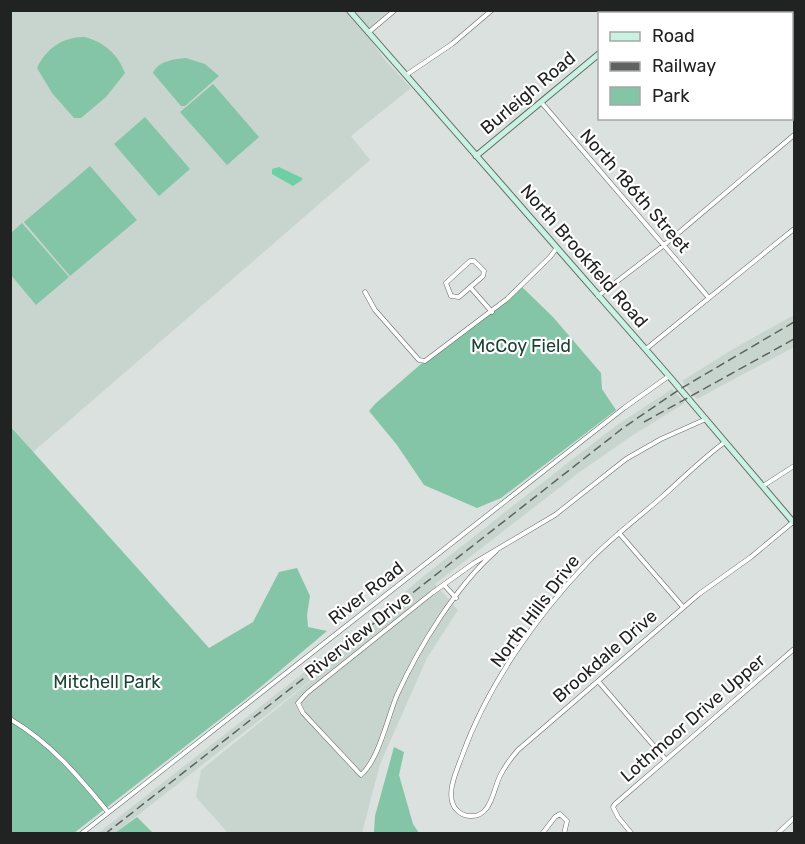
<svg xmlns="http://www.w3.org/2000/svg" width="805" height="844" font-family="Rubik,sans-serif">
<rect width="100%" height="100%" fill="#dae1de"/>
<path fill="#c8d5ce" d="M17 10 389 11 365 32 385 60 411 88 351 136 370 160 33 452 11 426 10 13Z
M794 315V347L697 399 682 381 733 349Z
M672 389 685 403 633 435 581 471 435 584 458 610 427 658 380 764 362 833H228L196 797 201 770 348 651 115 833 97 834 388 607 420 579 574 458 620 423Z"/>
<path fill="#84c5a7" d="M84 37C103 41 118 54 125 73L106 97 81 118H74L52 93 37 68C46 49 62 37 84 37Z
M186 58 205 64 219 76 185 106H181L153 73C158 61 174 59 186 58Z
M213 84 259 137 227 165 180 112Z
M145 117 190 169 159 196 114 144Z
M90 166 137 220 70 276 24 222Z
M22 223 69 277 36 305 11 275V233Z
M522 287 553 317 601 373 602 389 616 410 501 498 477 508 424 485 397 445 369 411 376 403 421 364 430 360 498 308Z
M10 426 209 648 253 622 279 572 297 568 310 596 307 615 308 627 327 631 251 695 74 833H11Z
M394 747 404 752 399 775 413 824 419 833H374L375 816Z
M137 817 153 833H115Z"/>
<path fill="#6ecea5" d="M279 167 302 178V180L293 186 272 174V169Z"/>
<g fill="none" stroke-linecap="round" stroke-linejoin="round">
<g stroke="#656b68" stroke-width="5">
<path id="street" d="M369 32 395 10
M406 75 452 44 492 10
M541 102 709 298
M470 261H474L484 271 483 276 459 297 451 296 446 283Z
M470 287 492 312
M365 292 375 310 419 360 425 361 507 299 550 257 556 249
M598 296 663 246 794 135
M646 349 794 229
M725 442C703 458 683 478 663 496 638 518 611 538 588 562 537 615 487 686 462 756 457 770 445 794 455 808 459 813 464 816 470 816 491 818 493 790 500 776 505 766 511 758 518 750L699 594 751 557 793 522
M763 486 794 466
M619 533 683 607
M496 551C456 586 419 647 397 695 387 719 379 759 361 775L303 713 298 703 307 693 432 593 474 563 555 515 626 459 661 439 706 419
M444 585 456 598
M598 681 666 760
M10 719C51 743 79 777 108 812
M81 834 624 408 669 376
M542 834 555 817 560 814 567 821 564 834
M632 834 618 817 613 807 615 804 794 649
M777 834 794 818"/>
</g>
<g stroke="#656b68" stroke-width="7">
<path id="secondary" d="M349 10 669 376 794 523
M647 14 650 10
M476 156 600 53"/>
</g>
<use href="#street" stroke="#fff" stroke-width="4"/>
<use href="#secondary" stroke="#c9f2e2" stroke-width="5"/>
<path stroke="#5e6260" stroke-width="1.5" stroke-dasharray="9 4.5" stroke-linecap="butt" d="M644 422 794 339
M105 834 623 428 680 389 794 322"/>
</g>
<g text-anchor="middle" stroke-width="4.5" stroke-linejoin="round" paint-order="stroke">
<g font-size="18" fill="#202322" stroke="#fff">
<text transform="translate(528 93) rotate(-40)" y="6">Burleigh Road</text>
<text transform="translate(635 191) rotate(49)" y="6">North 186th Street</text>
<text transform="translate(584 256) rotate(49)" y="6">North Brookfield Road</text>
<text transform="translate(366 593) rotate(-38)" y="6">River Road</text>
<text transform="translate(535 611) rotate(-53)" y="6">North Hills Drive</text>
<text transform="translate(358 635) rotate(-38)" y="6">Riverview Drive</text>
<text transform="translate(605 656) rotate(-41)" y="6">Brookdale Drive</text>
<text transform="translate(693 718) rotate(-41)" y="6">Lothmoor Drive Upper</text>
</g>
<g font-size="18" fill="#1b4433" stroke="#fff">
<text x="521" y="352">McCoy Field</text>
<text x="107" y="688">Mitchell Park</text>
</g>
</g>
<rect width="805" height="844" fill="none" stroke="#202322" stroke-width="24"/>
<rect x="598" y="12" width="195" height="108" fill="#ffffff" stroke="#a6a7a7" stroke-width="1.5"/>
<rect x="610" y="32" width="30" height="9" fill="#c9f2e2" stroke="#a6a7a7" stroke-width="1.5"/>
<text x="652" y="42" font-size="18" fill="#202322">Road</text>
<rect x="610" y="62" width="30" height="9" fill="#5e6260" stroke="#a6a7a7" stroke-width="1.5"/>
<text x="652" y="72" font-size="18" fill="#202322">Railway</text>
<rect x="610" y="87" width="30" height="18" fill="#84c5a7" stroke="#a6a7a7" stroke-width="1.5"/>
<text x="652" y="102" font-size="18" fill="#202322">Park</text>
</svg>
